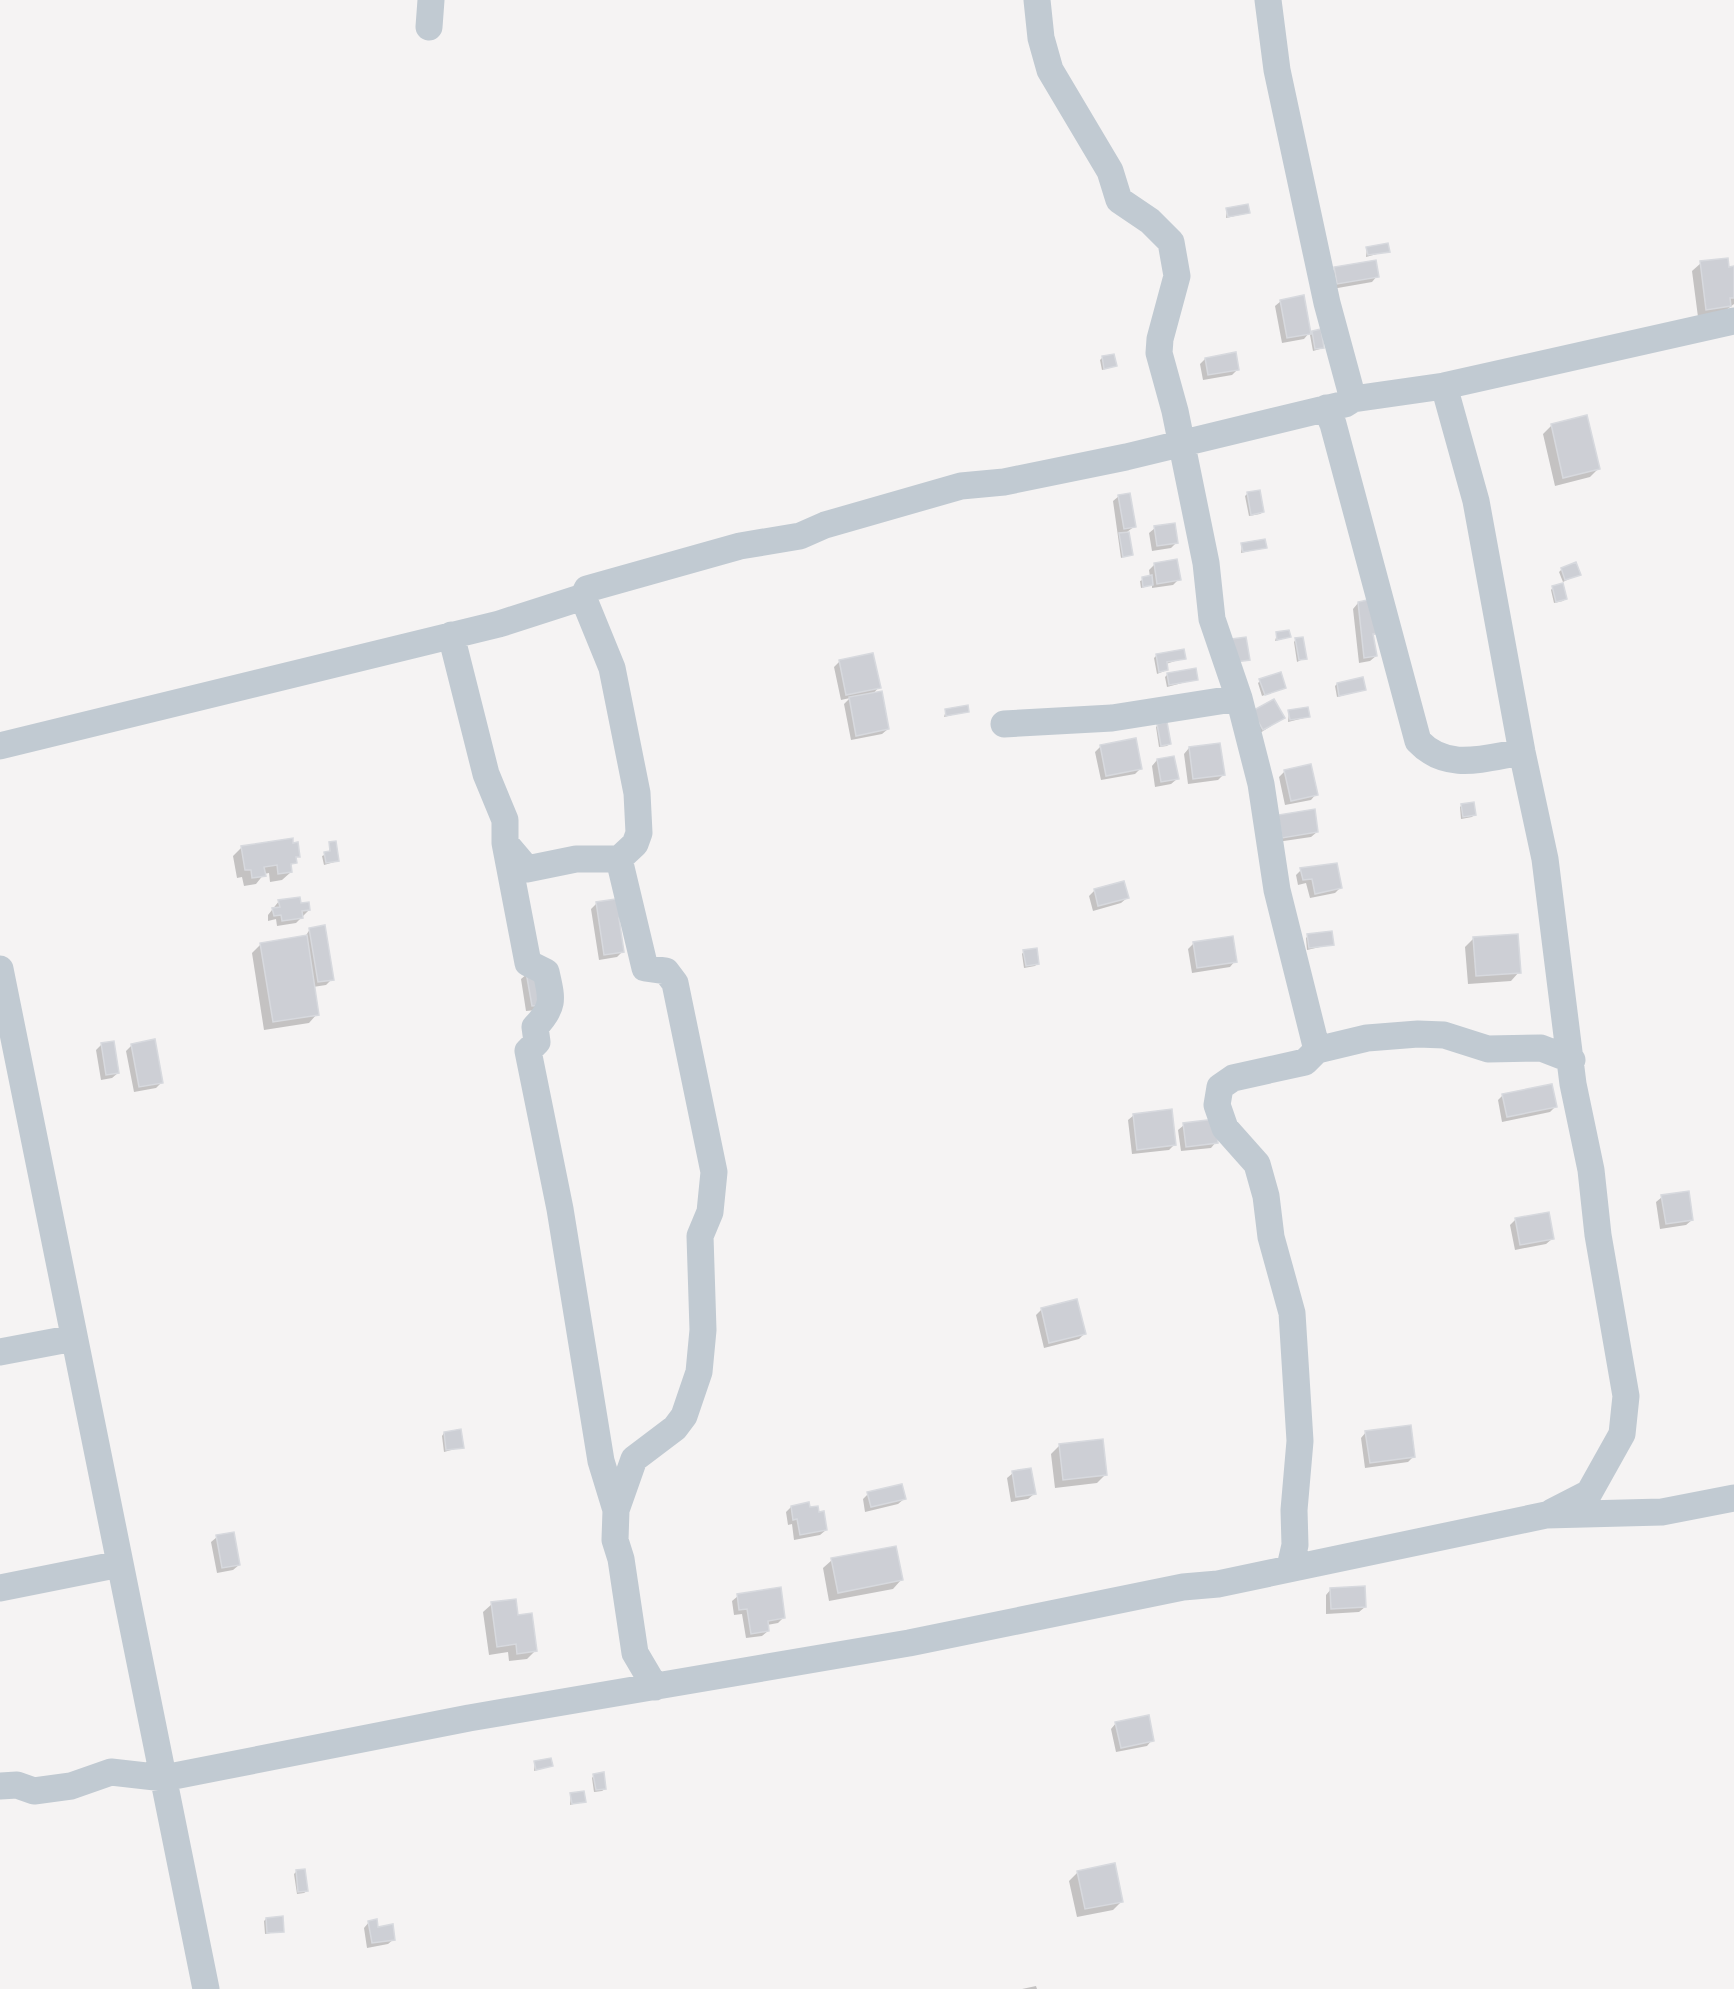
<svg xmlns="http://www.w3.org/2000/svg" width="1734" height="1989" font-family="'Public Sans',sans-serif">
<rect width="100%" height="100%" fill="#f5f3f3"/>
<path fill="#0003" d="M1227 209 1248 213 1226 218Z
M1367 248 1388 251 1366 257Z
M1701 263 1734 267V304L1721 314 1698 317 1692 271Z
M1335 269 1377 276 1372 282 1332 289 1330 274Z
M1281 301 1309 333 1304 339 1282 343 1275 306Z
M1312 332 1323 347 1320 349 1313 351 1310 335Z
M1102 358 1115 366 1102 370 1100 360Z
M1205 359 1238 369 1232 375 1203 380 1200 364Z
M1552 425 1598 469 1590 477 1555 486 1543 434Z
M1248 493 1263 512 1260 514 1249 516 1245 496Z
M1119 496 1135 526 1127 532 1131 554 1121 558 1113 501Z
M1155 528 1177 542 1171 548 1152 551 1149 533Z
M1242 545 1265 547 1241 553Z
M1155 564 1179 579 1173 585 1152 588V585L1141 588 1140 581 1150 577 1149 570Z
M1562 569 1579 574 1563 582 1559 572Z
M1553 587 1565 599 1563 601 1554 603 1551 590Z
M1358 603 1376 633 1372 637 1376 656 1370 661 1359 663 1353 609Z
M1277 634 1289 637 1275 641Z
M1296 639 1305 658 1297 662 1294 642Z
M872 655 879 687 872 695 888 729 882 734 851 740 844 704 850 698 841 700 834 667 839 662Z
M1156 656 1184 658 1166 664 1167 670 1157 674 1154 658Z
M1167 675 1197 679 1167 687 1165 677Z
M1260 681 1284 687 1262 696 1258 683Z
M1337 684 1364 690 1337 697 1335 686Z
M946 710 968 711 944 717Z
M1253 712 1283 718 1257 735Z
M1289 712 1308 717 1288 722Z
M1158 725 1169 744 1167 746 1159 747 1156 727Z
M1101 746 1140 769 1135 774 1101 780 1095 752Z
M1189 748 1223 775 1218 780 1188 784 1184 754Z
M1157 760 1177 779 1171 784 1155 787 1152 766Z
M1285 771 1316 794 1311 800 1285 805 1279 777Z
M1462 805 1474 815 1472 817 1461 819 1460 807Z
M1274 822 1317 832 1311 837 1277 842Z
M330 843 338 861 324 865 322 856 329 853Z
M242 847 298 856 290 867 291 872 282 880 270 882 269 873 264 874 256 884 244 886 242 877 237 878 233 856Z
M1301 870 1340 888 1335 893 1310 898 1306 883 1298 885 1296 875Z
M1095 890 1127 898 1121 903 1093 911 1089 896Z
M279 901 300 905 309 910 296 923 277 926 276 919 268 921V915Z
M596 904 624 917 618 922 623 951 617 957 599 960 591 909Z
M310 929 332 979 326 985 313 987 317 1014 309 1023 264 1030 252 953 261 944 305 937Z
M1308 936 1333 944 1307 950 1306 938Z
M1473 939 1519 972 1511 981 1468 984 1465 947Z
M1193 944 1235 961 1230 967 1192 973 1188 949Z
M1024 951 1037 964 1035 966 1024 968 1022 954Z
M527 974 536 1010 526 1011 521 979Z
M102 1044 118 1073 112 1078 101 1080 96 1050Z
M132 1045 161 1083 156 1088 134 1092 126 1051Z
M1503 1095 1555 1107 1550 1112 1502 1122 1498 1100Z
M1134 1115 1174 1145 1169 1150 1132 1154 1128 1120Z
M1184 1125 1216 1142 1211 1148 1181 1151 1178 1130Z
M1662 1197 1692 1220 1686 1225 1660 1229 1656 1202Z
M1516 1219 1552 1239 1546 1244 1515 1250 1510 1225Z
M1076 1301 1084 1334 1079 1339 1044 1348 1036 1315 1041 1310Z
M1366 1432 1414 1456 1408 1462 1365 1468 1361 1438Z
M444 1433 462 1447 444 1452 442 1436Z
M1059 1446 1105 1475 1097 1483 1055 1488 1051 1454Z
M1013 1473 1034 1494 1028 1499 1011 1502 1007 1478Z
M868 1494 904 1499 898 1504 865 1512 863 1499Z
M791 1507 826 1530 820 1535 794 1540 792 1524 788 1525 786 1512Z
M217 1537 239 1565 233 1570 217 1573 211 1542Z
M832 1560 901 1580 893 1589 829 1601 823 1568Z
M1331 1589 1365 1607 1359 1612 1326 1614V1595Z
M738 1596 784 1617 778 1623 767 1625 768 1631 762 1636 746 1638 742 1614 734 1615 732 1601Z
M492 1604 517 1616 536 1650 527 1659 509 1661 508 1652 489 1655 483 1612Z
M1116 1723 1152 1740 1147 1746 1116 1752 1111 1729Z
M535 1762 551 1766 534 1771Z
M594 1775 605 1789 602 1791 594 1792 592 1778Z
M571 1794 584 1801 570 1805Z
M296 1872 307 1891 304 1893 297 1894 294 1874Z
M1078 1872 1122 1901 1113 1910 1077 1917 1069 1881Z
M266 1919 282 1931 265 1934 264 1921Z
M369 1922 377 1929 394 1939 388 1944 367 1948 364 1928Z
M1036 1986 1037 1989H1022Z"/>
<path fill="#cdcfd5" stroke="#d7d9de" stroke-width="1.5" d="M1248 204 1250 213 1228 217 1226 208Z
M1388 243 1390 252 1368 255 1366 247Z
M1728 258 1729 267 1734 266V298H1730L1731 306 1706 310 1700 261Z
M1376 260 1379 277 1337 284 1334 267Z
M1304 295 1311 334 1287 338 1280 300Z
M1321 329 1324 348 1315 349 1312 331Z
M1236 352 1239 370 1208 375 1205 358Z
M1114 354 1117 366 1104 369 1102 356Z
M1587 415 1600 469 1563 478 1551 424Z
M1260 490 1264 512 1251 515 1247 492Z
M1130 493 1136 527 1124 529 1118 495Z
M1175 523 1178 543 1157 546 1154 526Z
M1129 532 1133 555 1123 557 1119 533Z
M1265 539 1267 548 1243 552 1241 543Z
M1177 559 1181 580 1157 584 1154 563Z
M1576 562 1581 575 1565 580 1561 568Z
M1152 575 1153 585 1143 587 1142 577Z
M1563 583 1567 599 1556 602 1552 586Z
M1372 599 1378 634H1373L1377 656 1364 658 1358 602Z
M1289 630 1291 637 1277 640 1276 632Z
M1246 637 1250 660 1236 662 1232 639Z
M1303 637 1307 659 1299 660 1295 638Z
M1184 649 1186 659 1167 662 1168 670 1159 672 1156 654Z
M873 653 881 688 846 695 839 660Z
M1196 668 1198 680 1169 685 1167 673Z
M1281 672 1286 688 1265 695 1259 679Z
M1363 677 1366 690 1339 696 1337 683Z
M882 691 889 729 856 736 849 697Z
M1274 699 1285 718 1263 730 1252 711Z
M968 705 969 712 946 716 945 709Z
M1308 707 1310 717 1290 720 1288 710Z
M1167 722 1171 744 1161 746 1157 724Z
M1136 738 1142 769 1106 776 1100 745Z
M1220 743 1225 775 1193 779 1189 747Z
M1174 756 1179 779 1161 782 1157 759Z
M1311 764 1318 795 1291 801 1284 770Z
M1474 802 1476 815 1463 817 1461 804Z
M1315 809 1318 832 1282 838 1278 815Z
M293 838V843L298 842 300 857H296L297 863 291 864 292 872 278 874 277 865 264 867 266 876 252 878 251 870H245L241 846Z
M336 841 339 861 326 863 324 852 330 851 329 842Z
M1337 863 1342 888 1315 894 1312 879 1303 880 1300 868Z
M1124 881 1129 898 1098 906 1094 889Z
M300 897 301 903 309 902 310 910 302 911 303 918 282 921 281 915 274 916 272 908 280 907 278 900Z
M622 898 625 917 619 918 624 952 604 955 596 902Z
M325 925 334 980 318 982 309 928Z
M1332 931 1334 945 1309 948 1307 934Z
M1518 934 1521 973 1476 976 1473 937Z
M307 935 319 1015 273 1022 260 943Z
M1233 936 1237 962 1197 968 1193 942Z
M1037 948 1039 964 1026 966 1023 950Z
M537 970 543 1005 532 1006 526 972Z
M155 1039 163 1083 139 1087 131 1044Z
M114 1041 119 1073 106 1075 101 1043Z
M1552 1084 1557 1107 1507 1117 1502 1094Z
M1172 1109 1176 1145 1137 1150 1133 1114Z
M1215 1119 1218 1143 1186 1147 1183 1123Z
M1689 1191 1693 1220 1666 1224 1661 1195Z
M1549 1212 1554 1239 1520 1245 1515 1218Z
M1077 1299 1086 1334 1049 1343 1041 1308Z
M1411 1425 1415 1457 1370 1463 1365 1431Z
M461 1429 464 1448 446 1450 444 1432Z
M1103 1439 1107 1475 1063 1480 1059 1444Z
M1031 1468 1036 1494 1016 1497 1012 1471Z
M902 1484 906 1499 871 1507 867 1492Z
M809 1502 810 1507 818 1506 819 1512 824 1511 827 1530 800 1535 797 1519 793 1520 791 1506Z
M234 1532 240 1565 222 1568 216 1535Z
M896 1546 903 1580 838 1593 831 1558Z
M1365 1586 1366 1607 1331 1609 1330 1588Z
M781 1587 785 1618 768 1621 769 1631 751 1634 747 1609 739 1610 737 1594Z
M516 1599 518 1615 532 1613 537 1651 517 1654 516 1644 497 1647 491 1602Z
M1149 1715 1154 1741 1121 1748 1115 1722Z
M551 1758 553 1766 536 1770 534 1761Z
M604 1772 606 1789 596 1790 593 1774Z
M584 1791 586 1802 572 1804 570 1793Z
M1115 1863 1123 1902 1085 1909 1077 1871Z
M305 1869 308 1891 298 1892 296 1870Z
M283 1916 284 1932 267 1933 266 1918Z
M377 1919 378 1927 393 1924 395 1940 372 1943 368 1921Z"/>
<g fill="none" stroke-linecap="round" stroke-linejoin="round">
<path stroke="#c1cad2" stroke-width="27" d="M1037 0 1041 38 1050 70 1110 171 1119 200 1150 221 1171 242 1177 276 1160 339 1159 353 1175 411 1206 563 1212 619 1239 698 1261 784 1277 890 1317 1050
M1268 0 1277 70 1327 303 1353 399
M429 27 431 0
M1444 386 1476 501 1522 752 1545 859 1573 1084 1591 1170 1598 1235 1626 1396 1622 1434 1589 1493 1552 1512
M1326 408 1333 424 1418 741C1447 772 1484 758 1522 752
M583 597 612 668 637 793 639 833 635 844 619 859 645 968 666 971 675 983 714 1172 710 1212 700 1236 703 1330 699 1372 684 1416 675 1428 634 1459 616 1510
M451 635 486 774 505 820V843L527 869 576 859H619
M1004 724 1112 718 1239 698
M0 746 499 624 583 597 587 589 740 546 800 536 825 525 961 486 1004 482 1126 457 1345 404 1353 399 1444 386 1734 321
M505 843 528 963 546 972C552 999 555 1006 535 1027L537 1042 528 1051 560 1209 601 1461 616 1510 615 1540 621 1559 635 1653 655 1687
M0 969 206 1989
M0 1352 74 1338
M1290 1567 1295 1545 1294 1510 1300 1441 1292 1313 1271 1237 1266 1196 1257 1164 1225 1128 1217 1105 1220 1087 1233 1078 1305 1062 1317 1050 1367 1038 1418 1034 1444 1035 1488 1049 1541 1048 1572 1060
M0 1588 120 1564
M0 1786 17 1785 34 1791 71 1786 111 1772 164 1778 469 1718 909 1643 1183 1587 1218 1584 1546 1515 1662 1512 1734 1498"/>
</g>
</svg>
